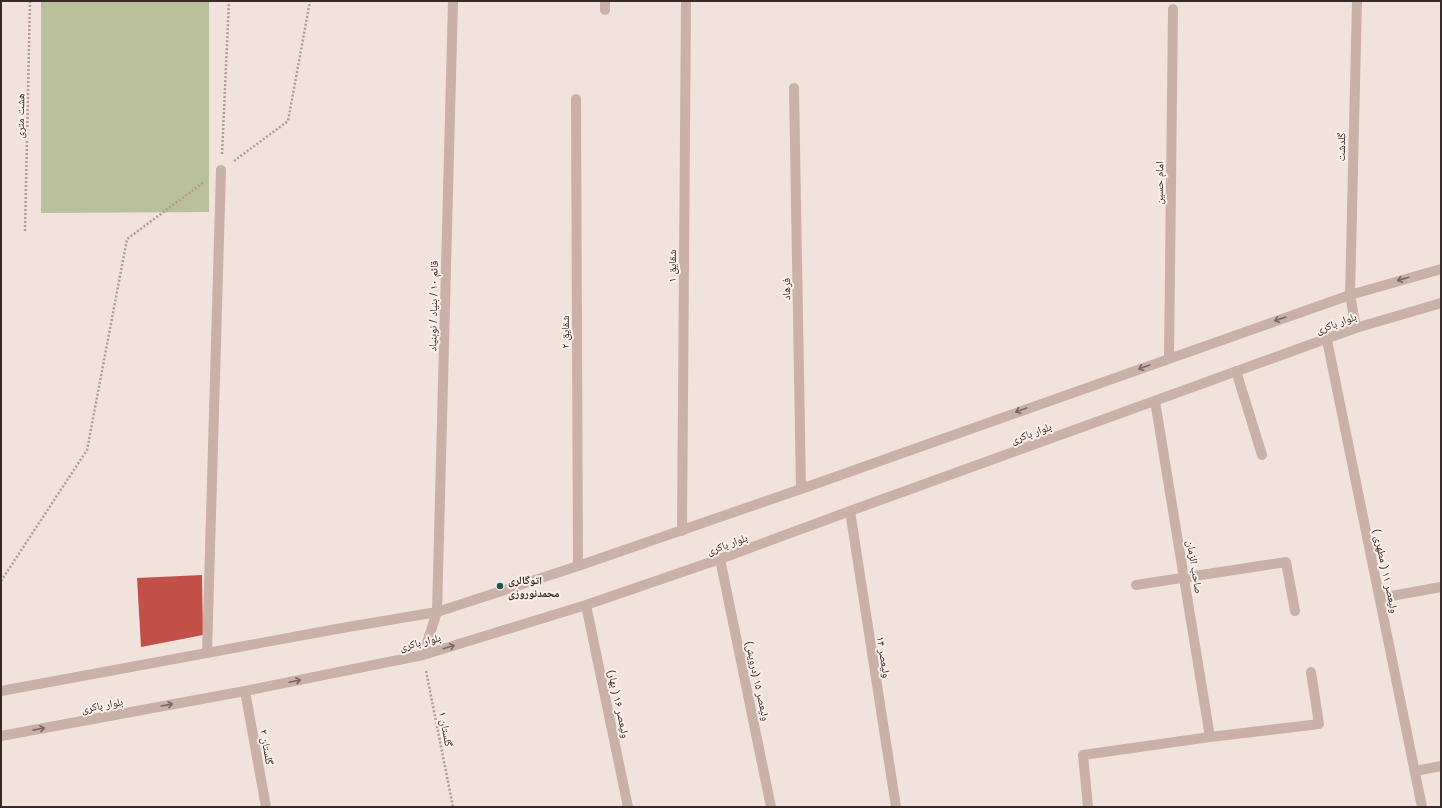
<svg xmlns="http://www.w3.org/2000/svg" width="1442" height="808" font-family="Arial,'Noto Naskh Arabic',sans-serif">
<rect width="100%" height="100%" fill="#f1e3db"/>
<path fill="#babf9c" d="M41 1H209V212L41 213Z"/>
<path fill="#c25049" d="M202 575 203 635 141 647 137 578Z"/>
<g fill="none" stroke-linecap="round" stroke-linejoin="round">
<path stroke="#b49a92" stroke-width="2.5" stroke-dasharray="2 2" stroke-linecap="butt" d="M222 154 229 1
M234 161 288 121 310 1
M25 231 30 1
M1 581 87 450 127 239 204 182
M426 671 453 807"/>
<path stroke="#c9b1a8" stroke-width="10" d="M605 1V10
M794 88 801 489
M576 99 578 566
M1356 328 1350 295 1357 1
M1327 340 1422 807
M1169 358 1173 9
M1236 371 1262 455
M1155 401 1210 737
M850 511 896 807
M682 531 686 1
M720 559 771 807
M1136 585 1286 562 1295 611
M1380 598 1441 587
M586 605 628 807
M207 653 221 170
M423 655 437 612 453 1
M1 691 342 628 437 612 578 566 801 489 1350 295 1441 269
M245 691 266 807
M1 736 245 691 423 655 586 605 720 559 850 511 1356 328 1441 303
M1415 771 1441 766
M1088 807 1083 755 1210 737 1319 724 1311 672"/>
</g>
<defs><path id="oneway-shaft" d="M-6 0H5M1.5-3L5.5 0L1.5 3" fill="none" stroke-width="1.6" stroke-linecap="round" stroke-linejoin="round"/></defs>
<g stroke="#786762">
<use href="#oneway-shaft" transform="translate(1403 279) rotate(164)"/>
<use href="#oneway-shaft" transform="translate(1280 319) rotate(161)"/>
<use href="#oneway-shaft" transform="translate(1144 367) rotate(160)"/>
<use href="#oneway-shaft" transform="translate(1021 410) rotate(160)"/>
<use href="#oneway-shaft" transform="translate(449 647) rotate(-17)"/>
<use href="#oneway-shaft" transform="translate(295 681) rotate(-12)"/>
<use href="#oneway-shaft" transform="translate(167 705) rotate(-10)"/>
<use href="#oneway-shaft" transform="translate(39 729) rotate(-11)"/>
</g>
<circle fill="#1f564f" stroke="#f9eee8" stroke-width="1.5" cx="500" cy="586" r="4"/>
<g text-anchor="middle" stroke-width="4" stroke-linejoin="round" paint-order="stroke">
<g font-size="11" fill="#362a28" stroke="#f9eee8">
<text transform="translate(20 116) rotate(-89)" y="4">هشت متری</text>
<text transform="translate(1341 147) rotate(-89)" y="4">گلدشت</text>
<text transform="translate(1159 183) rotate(-89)" y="4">امام حسین</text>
<text transform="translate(672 266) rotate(-90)" y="4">شقایق ۱</text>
<text transform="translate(786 289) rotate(-91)" y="4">فرهاد</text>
<text transform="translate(433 306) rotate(-89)" y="4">قائم ۱۰ / بنیاد / نوبنیاد</text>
<text transform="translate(1336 323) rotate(-20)" y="4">بلوار باکری</text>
<text transform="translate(565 332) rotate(-90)" y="4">شقایق ۲</text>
<text transform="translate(1031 433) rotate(-20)" y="4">بلوار باکری</text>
<text transform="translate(727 544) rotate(-20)" y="4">بلوار باکری</text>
<text transform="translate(1195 567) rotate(81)" y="4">صاحب الزمان</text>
<text transform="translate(1386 571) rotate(78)" y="4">ولیعصر ۱۱ ( مطهری )</text>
<text transform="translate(420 642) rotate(-14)" y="4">بلوار باکری</text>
<text transform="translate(884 657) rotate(81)" y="4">ولیعصر ۱۴</text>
<text transform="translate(758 681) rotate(78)" y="4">ولیعصر ۱۵ (درویش)</text>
<text transform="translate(619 704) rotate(78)" y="4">ولیعصر ۱۶ ( بهار)</text>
<text transform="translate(102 705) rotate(-11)" y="4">بلوار باکری</text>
<text transform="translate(446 729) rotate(79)" y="4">گلستان ۱</text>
<text transform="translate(267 747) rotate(80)" y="4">گلستان ۲</text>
</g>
<g font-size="11" font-weight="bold" fill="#362a28" stroke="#f9eee8" text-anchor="start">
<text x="508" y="584">اتوگالری<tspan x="508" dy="13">محمدنوروزی</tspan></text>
</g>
</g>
<rect width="1442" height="808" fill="none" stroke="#362a28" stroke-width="4"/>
</svg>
